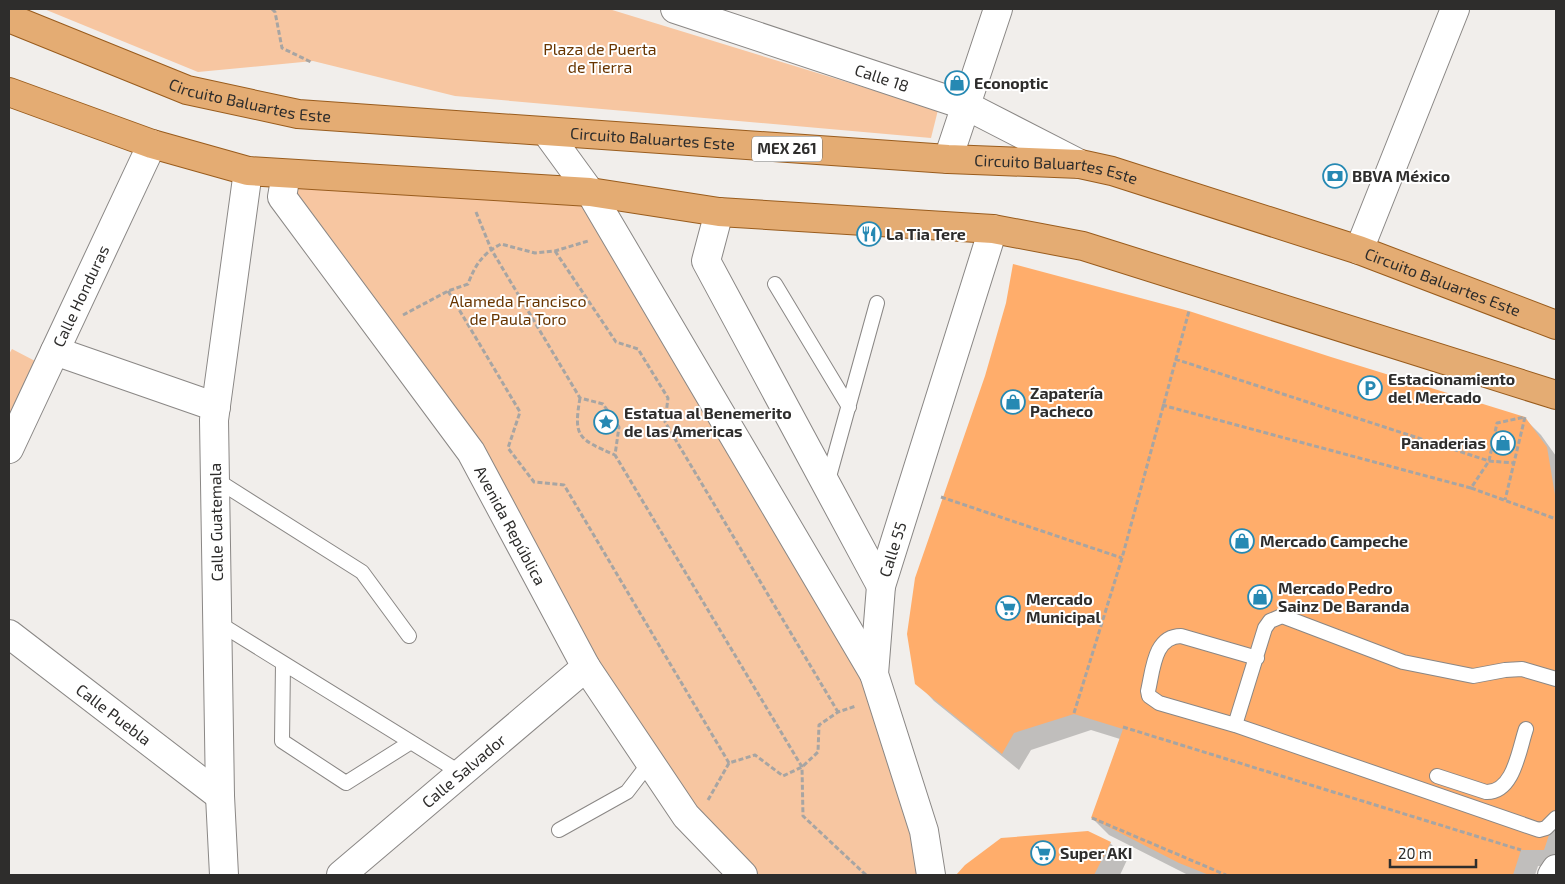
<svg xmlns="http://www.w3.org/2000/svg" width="1565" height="884" font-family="'Exo 2',sans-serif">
<rect width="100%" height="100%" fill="#f1eeeb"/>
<path fill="#f7c6a1" d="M44 9H609L938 110 931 138 455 96 313 61 198 72Z
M286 174 590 192 874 674 931 875H743L695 825 471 452 282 197Z
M12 349 37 362 9 418V354Z"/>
<path fill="#0003" d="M1330 359 1524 418 1541 435 1556 456V867L1538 866 1535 875H1188L1109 835 1092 818 1120 739 1091 730 1031 750 1019 770 934 701 917 683Z
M1087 832 1110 843 1127 860 1120 875H958L966 866Z"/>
<path fill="#ffad6b" d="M1013 264 1189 311 1331 357 1525 417 1547 447 1556 501V814L1544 850H1521L1513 875H1209L1179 863 1091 818 1123 729 1074 714 1014 733 1002 754 915 684 907 634 915 578 985 376 1006 303Z
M1088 831 1111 842 1094 875H956L965 865 1001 838Z"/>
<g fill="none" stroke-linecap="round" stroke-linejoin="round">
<g stroke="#8a8785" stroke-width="16">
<path id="service" d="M775 284 849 407
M215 479 362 572 409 636
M827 484 877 303
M217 622 461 773
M1257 658 1181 636C1154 636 1153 670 1148 691L1149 696 1159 703 1235 725 1539 830 1546 828 1556 818
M283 663 282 741 346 783 411 742
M1235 725 1265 628 1270 621 1282 616 1403 662 1473 676 1505 670 1522 669 1556 679
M1437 776 1486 792C1514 793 1519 749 1526 729
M559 830 627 792 650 762"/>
</g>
<g stroke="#8a8785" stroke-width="30">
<g id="minor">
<path id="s1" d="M675 9 967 106 1080 164"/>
<path d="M547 133 590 192 874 674"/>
<path d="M948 159 998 9"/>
<path d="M719 212 706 261 881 586"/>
<path d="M1359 250 1455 9"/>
<path d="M55 351 216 407"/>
<path id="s2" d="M9 449 152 144"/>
<path id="s3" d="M9 634 220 796"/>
<path d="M224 875 220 796 214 420 248 171"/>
<path id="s4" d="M341 875 586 667"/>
<path id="s5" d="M931 875 924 831 874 674 881 586 993 229"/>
<path d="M1552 875 1556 869"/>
</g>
</g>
<g stroke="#8a8785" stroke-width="30">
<g id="tertiary">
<path id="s6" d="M286 174 282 197 471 452 586 667 686 816 743 875"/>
</g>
</g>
<g stroke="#995c1d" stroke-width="30">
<g id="primary">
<path id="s7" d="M9 18 187 90 298 114 948 159 1080 164 1112 171 1359 250 1556 325"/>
<path d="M9 92 152 144 248 171 590 192 719 212 993 229 1083 246 1556 395"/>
</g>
</g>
<path stroke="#a7a5a3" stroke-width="3" stroke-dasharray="5 2.5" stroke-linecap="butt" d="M272 9 275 12 282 48 311 62
M476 212 491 249 580 398 603 404 619 427 615 455 802 767 803 816 866 875
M555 251 616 342 638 349 668 398 665 422 838 712
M448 291 520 412 508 448 534 482 564 485 729 763
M403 315 448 291 468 284C475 265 483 253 501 244L535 253 555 251 588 241
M1175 359 1489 461 1514 463
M580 398C573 438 579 439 615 455
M1162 405 1471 488 1489 461 1497 423 1525 417 1505 500
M1471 488 1556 519
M941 497 1122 558
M1074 713 1122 558 1189 311
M1123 727 1521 850
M708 800 729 763 755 755 783 776 802 767 818 752 819 725 838 712 856 706
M1092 818 1226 875"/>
<use href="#service" stroke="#fff" stroke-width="14"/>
<use href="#minor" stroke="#fff" stroke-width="28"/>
<use href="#tertiary" stroke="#fff" stroke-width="28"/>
<use href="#primary" stroke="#e4ac73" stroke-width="28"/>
</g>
<defs>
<g id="shop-ring" transform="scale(1.25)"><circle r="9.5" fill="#fff" stroke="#2689b3" stroke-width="1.5"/><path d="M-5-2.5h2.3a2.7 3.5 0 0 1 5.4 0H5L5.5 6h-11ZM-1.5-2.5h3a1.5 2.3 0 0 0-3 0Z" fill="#2689b3"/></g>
<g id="bank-ring" transform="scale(1.25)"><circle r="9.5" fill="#fff" stroke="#2689b3" stroke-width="1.5"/><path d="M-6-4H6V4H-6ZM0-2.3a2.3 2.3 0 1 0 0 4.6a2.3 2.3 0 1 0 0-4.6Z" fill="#2689b3"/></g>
<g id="restaurant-ring" transform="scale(1.25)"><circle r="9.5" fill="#fff" stroke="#2689b3" stroke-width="1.5"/><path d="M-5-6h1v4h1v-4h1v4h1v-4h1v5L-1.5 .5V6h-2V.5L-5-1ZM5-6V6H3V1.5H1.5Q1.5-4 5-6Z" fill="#2689b3"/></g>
<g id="parking-ring" transform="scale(1.25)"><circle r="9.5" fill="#fff" stroke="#2689b3" stroke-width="1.5"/><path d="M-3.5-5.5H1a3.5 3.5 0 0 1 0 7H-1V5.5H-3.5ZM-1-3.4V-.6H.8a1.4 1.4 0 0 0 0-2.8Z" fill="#2689b3"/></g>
<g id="sight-ring" transform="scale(1.25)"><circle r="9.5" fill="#fff" stroke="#2689b3" stroke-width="1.5"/><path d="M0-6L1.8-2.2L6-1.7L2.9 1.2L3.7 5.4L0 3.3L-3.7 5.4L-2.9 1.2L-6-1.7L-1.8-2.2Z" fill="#2689b3"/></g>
<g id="supermarket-ring" transform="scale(1.25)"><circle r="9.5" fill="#fff" stroke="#2689b3" stroke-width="1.5"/><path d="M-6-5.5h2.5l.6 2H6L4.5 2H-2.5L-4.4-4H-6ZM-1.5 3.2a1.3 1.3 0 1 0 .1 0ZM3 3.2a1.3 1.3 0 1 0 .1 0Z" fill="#2689b3"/></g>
</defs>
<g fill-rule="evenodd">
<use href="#shop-ring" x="957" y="83"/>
<use href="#bank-ring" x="1335" y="176"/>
<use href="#restaurant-ring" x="869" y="234"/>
<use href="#parking-ring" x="1370" y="388"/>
<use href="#shop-ring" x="1013" y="402"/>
<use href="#sight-ring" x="606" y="422"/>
<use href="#shop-ring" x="1503" y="443"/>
<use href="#shop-ring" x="1242" y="541"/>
<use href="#shop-ring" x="1260" y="597"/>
<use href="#supermarket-ring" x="1008" y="608"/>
<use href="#supermarket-ring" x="1043" y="853"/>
</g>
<g text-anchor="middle" stroke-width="4" stroke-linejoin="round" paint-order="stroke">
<rect fill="#fff" stroke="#6d6c6b" stroke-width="1" x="752" y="136.5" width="70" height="25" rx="4"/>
<g font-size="15" font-weight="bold" fill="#2e2d2c">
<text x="787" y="154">MEX 261</text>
</g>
<g font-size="16" fill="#683500" stroke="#fff">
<text x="600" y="55">Plaza de Puerta<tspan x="600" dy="18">de Tierra</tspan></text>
<text x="518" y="307">Alameda Francisco<tspan x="518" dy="18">de Paula Toro</tspan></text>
</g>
<g font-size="16" fill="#2e2d2c" stroke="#fff">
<text dy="6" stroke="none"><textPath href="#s1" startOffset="218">Calle 18</textPath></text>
<text dy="6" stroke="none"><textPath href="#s7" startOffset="256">Circuito Baluartes Este</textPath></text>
<text dy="6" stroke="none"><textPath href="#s7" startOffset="661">Circuito Baluartes Este</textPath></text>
<text dy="6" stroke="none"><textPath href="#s7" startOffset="1066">Circuito Baluartes Este</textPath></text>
<text dy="6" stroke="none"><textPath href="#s7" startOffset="1471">Circuito Baluartes Este</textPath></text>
<text dy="6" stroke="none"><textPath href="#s2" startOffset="169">Calle Honduras</textPath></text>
<text transform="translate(216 522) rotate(-91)" y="6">Calle Guatemala</text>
<text dy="6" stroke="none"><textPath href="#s6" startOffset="424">Avenida República</textPath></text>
<text dy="6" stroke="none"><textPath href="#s5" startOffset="336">Calle 55</textPath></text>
<text dy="6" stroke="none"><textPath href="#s3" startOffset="132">Calle Puebla</textPath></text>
<text dy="6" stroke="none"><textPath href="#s4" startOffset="161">Calle Salvador</textPath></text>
</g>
<g font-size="16" font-weight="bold" fill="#2e2d2c" stroke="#fff" text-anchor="start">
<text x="974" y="89">Econoptic</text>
<text x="1352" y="182">BBVA México</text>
<text x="886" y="240">La Tia Tere</text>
<text x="1388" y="385">Estacionamiento<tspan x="1388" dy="18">del Mercado</tspan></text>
<text x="1030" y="399">Zapatería<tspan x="1030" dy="18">Pacheco</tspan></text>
<text x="624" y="419">Estatua al Benemerito<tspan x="624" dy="18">de las Americas</tspan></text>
<text x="1486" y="449" text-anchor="end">Panaderias</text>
<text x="1260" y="547">Mercado Campeche</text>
<text x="1278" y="594">Mercado Pedro<tspan x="1278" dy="18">Sainz De Baranda</tspan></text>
<text x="1026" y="605">Mercado<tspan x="1026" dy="18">Municipal</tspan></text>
<text x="1060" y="859">Super AKI</text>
</g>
</g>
<rect width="1565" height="884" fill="none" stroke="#2e2d2c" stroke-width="20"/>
<path d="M1390 859v8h86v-8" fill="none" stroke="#2e2d2c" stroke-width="2.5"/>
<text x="1398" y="859" font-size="15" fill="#2e2d2c" stroke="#ffffff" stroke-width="4" paint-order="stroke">20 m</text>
</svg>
